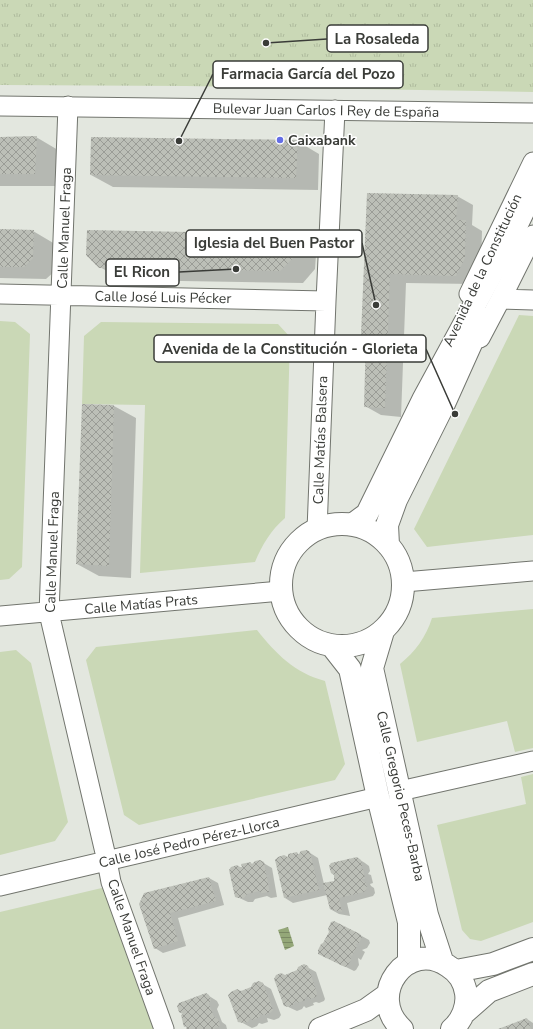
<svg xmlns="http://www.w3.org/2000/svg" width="533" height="1029" font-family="'Nunito Sans',sans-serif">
<defs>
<pattern id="park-tufts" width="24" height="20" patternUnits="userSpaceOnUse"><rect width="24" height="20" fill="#cad8b6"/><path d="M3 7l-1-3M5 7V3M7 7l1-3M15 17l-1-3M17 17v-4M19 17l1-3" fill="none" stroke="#aeba9d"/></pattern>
<pattern id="water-rules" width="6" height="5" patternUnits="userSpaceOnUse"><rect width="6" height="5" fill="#94a778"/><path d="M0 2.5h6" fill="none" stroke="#7a8963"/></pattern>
<pattern id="building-cross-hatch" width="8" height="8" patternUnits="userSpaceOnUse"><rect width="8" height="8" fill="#bcbfb7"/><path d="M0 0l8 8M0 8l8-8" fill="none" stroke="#9a9c96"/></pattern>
</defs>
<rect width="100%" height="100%" fill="#e3e7df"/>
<path fill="#cad8b6" d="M519 315 533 316V535L427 547 414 529Z
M0 321 15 322 30 334 22 567 9 579 0 580Z
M101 322 278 324 290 337 285 518C271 530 262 545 255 562L140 573 145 405 82 404 84 336Z
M533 609V748L515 752 507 721 417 742 400 664C415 652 426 637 432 618Z
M257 630C276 654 295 673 325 681L345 764 335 780 139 825 124 815 86 660 96 647Z
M16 650 31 663 68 822 55 841 0 855V652Z
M533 774V922L481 941 470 939 462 930 437 825 526 804 521 777Z
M106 887 157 1029H0V912Z"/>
<path fill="url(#park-tufts)" d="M0 0H533V92L186 86 0 85Z"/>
<path fill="url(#water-rules)" d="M288 927 294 946 285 950 278 930Z"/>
<path fill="#0003" d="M0 137H36L58 150 57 186H0Z
M297 141 319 154 318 190 113 187 91 175Z
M368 194 457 196 473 205 472 225 482 231 481 267 472 284 406 283 401 417 381 415 365 406 367 336 362 334Z
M0 230 33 231 55 244V271L46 279 0 278Z
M190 233 203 240 294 242 316 255 315 269 303 283 122 280 100 267Z
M83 405 114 406 136 418 131 578 99 576 77 564Z
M307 851 318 858 324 884 336 882 357 858 365 863 369 866 370 871 368 874 371 875 373 883 370 884 371 886 374 888 375 893 373 896 347 903 350 916 339 914 330 909 327 895 293 903 285 898 289 858 297 853 300 855Z
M260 861 272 868 277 897 271 898 267 896 255 899 253 902H248L235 896 241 868 251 863 253 865Z
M209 878 218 883 224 905 178 918 186 946 163 953 155 948 140 904Z
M360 935 369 940 370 943 367 948 362 950 365 952 361 960 358 958 359 965 356 970 354 971 328 958Z
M307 967 316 972 325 999 324 1001 319 1003 316 1002 313 1003 314 1005 306 1008 304 1006 302 1009 297 1011 284 1005 285 976Z
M259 982 271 989 281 1015 279 1018 274 1020 267 1018 268 1022 262 1024 259 1023 257 1026 252 1028 239 1021 241 992 252 988Z
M206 994 217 1001 219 1005 217 1009 222 1022 226 1025 227 1029H187V1028L185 1026Z
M527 1019 533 1023V1029H500Z"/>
<path fill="url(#building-cross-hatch)" d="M37 136 35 174H0V137Z
M91 137 298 140 296 178 90 175Z
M367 193 458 195 456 220H466L465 258 456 276 390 274 385 408 364 407 366 335H361Z
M0 229 34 230 33 258 24 267H0Z
M87 230 190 232V239L294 241V257L280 271 99 268 86 255Z
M82 404 114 405 109 566 76 564Z
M307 850 310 852 319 890 284 898 275 860 278 857 284 855 288 857V854L297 852 298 854H299L301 851Z
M357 857 361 860 362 866 360 870 363 869 365 879H362V880L366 883 367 888 364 892 339 898 342 912 330 909 323 883 334 881V875L331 873 329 866 331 863Z
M260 860 264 862 269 889V892L262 893 259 891 247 894 244 898H238L235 897 229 870 231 867 237 865 240 867H242L241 864 251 862V865L255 861Z
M209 877 216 901 170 913 178 941 154 949 139 904 144 893Z
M334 921 360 934 362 937 359 943 355 944 357 946 352 956 350 954 351 960 348 965 345 967 318 954V950L321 944 323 943 329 932 328 929 331 922Z
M304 964 308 966 317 993 316 997 310 999 307 997 305 998 306 1000 297 1003 296 1001 293 1005 288 1007 284 1006 274 979 276 975 281 973 285 975 297 970 298 967Z
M259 981 263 983 273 1010 270 1013 265 1015 259 1014 260 1017 252 1020 251 1017 248 1022 243 1023 238 1022 228 995 231 992 237 989 241 991 251 987 253 983Z
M206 993 209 995 211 1000 209 1004 214 1017 218 1019 220 1025 218 1027 214 1029H186L187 1026 184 1027 181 1015 183 1014 179 1012 177 1006 179 1003Z
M527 1018 531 1029H498Z"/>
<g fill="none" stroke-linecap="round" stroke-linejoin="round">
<g stroke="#72756e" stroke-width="21">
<path id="street" d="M0 106 533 113
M68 106 49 613 107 861 111 882 164 1029
M0 294 326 301
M469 294 533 162
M501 299 533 300
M480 338 508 285 533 235
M317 530 326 301 335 110
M404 582 533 571
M0 616 281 591
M400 791 533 761
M0 886 378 797"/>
</g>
<g stroke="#72756e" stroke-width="24">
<path id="secondary" d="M281 585a61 61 0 1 1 122 0a61 61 0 1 1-122 0Z
M352 525 367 514 423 400 506 247 533 191
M388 545 387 525 396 500 442 408 482 319
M383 631 372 668 427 915 442 961
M332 646 350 669 378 797 409 922V963
M456 971 493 964 533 949
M464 1013 489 991 533 974
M320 1029 366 1010 387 995
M402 1029C365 995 408 938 448 966 459 973 464 981 466 993 468 1006 462 1021 452 1029"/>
</g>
<use href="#street" stroke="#fff" stroke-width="19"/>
<use href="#secondary" stroke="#fff" stroke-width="22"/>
</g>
<circle fill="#646ee6" stroke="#fff" stroke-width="1.5" cx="280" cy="140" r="4"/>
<g text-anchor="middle" stroke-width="3" stroke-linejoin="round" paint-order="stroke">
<g font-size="14" fill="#3a3c38" stroke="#fff">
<text transform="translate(326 110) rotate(1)" y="5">Bulevar Juan Carlos I Rey de España</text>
<text transform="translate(64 228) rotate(-88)" y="5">Calle Manuel Fraga</text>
<text transform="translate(482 270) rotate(-65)" y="5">Avenida de la Constitución</text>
<text transform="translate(163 297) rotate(1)" y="5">Calle José Luis Pécker</text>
<text transform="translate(320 440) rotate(-88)" y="5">Calle Matías Balsera</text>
<text transform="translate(52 552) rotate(-88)" y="5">Calle Manuel Fraga</text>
<text transform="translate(141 604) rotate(-5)" y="5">Calle Matías Prats</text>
<text transform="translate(401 796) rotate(77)" y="5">Calle Gregorio Peces-Barba</text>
<text transform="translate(189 842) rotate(-13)" y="5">Calle José Pedro Pérez-Llorca</text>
<text transform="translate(132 937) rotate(71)" y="5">Calle Manuel Fraga</text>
</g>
<g font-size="14" font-weight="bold" fill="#3a3c38" stroke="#fff" text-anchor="start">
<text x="288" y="145">Caixabank</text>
</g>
</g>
<path fill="none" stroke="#3a3c38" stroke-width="1.5" d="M266 43L327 39M179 141L213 74M376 305L362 243M236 269L179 272M455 414L426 349"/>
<g fill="#3a3c38" stroke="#fff" stroke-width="1.5">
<circle cx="266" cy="43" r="4"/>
<circle cx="179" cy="141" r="4"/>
<circle cx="376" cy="305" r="4"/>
<circle cx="236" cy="269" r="4"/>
<circle cx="455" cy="414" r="4"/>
</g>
<g fill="#fff" stroke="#3a3c38" stroke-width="1.5">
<rect x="327" y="25" width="101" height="27" rx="4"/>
<rect x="213" y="61" width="190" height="27" rx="4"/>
<rect x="186" y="230" width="176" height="27" rx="4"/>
<rect x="106" y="259" width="73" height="27" rx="4"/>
<rect x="154" y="335" width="272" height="27" rx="4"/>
</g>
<g font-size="15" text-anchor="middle" font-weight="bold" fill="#3a3c38">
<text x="377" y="44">La Rosaleda</text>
<text x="308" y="79">Farmacia García del Pozo</text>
<text x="274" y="248">Iglesia del Buen Pastor</text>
<text x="142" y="277">El Ricon</text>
<text x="290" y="354">Avenida de la Constitución - Glorieta</text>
</g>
</svg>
